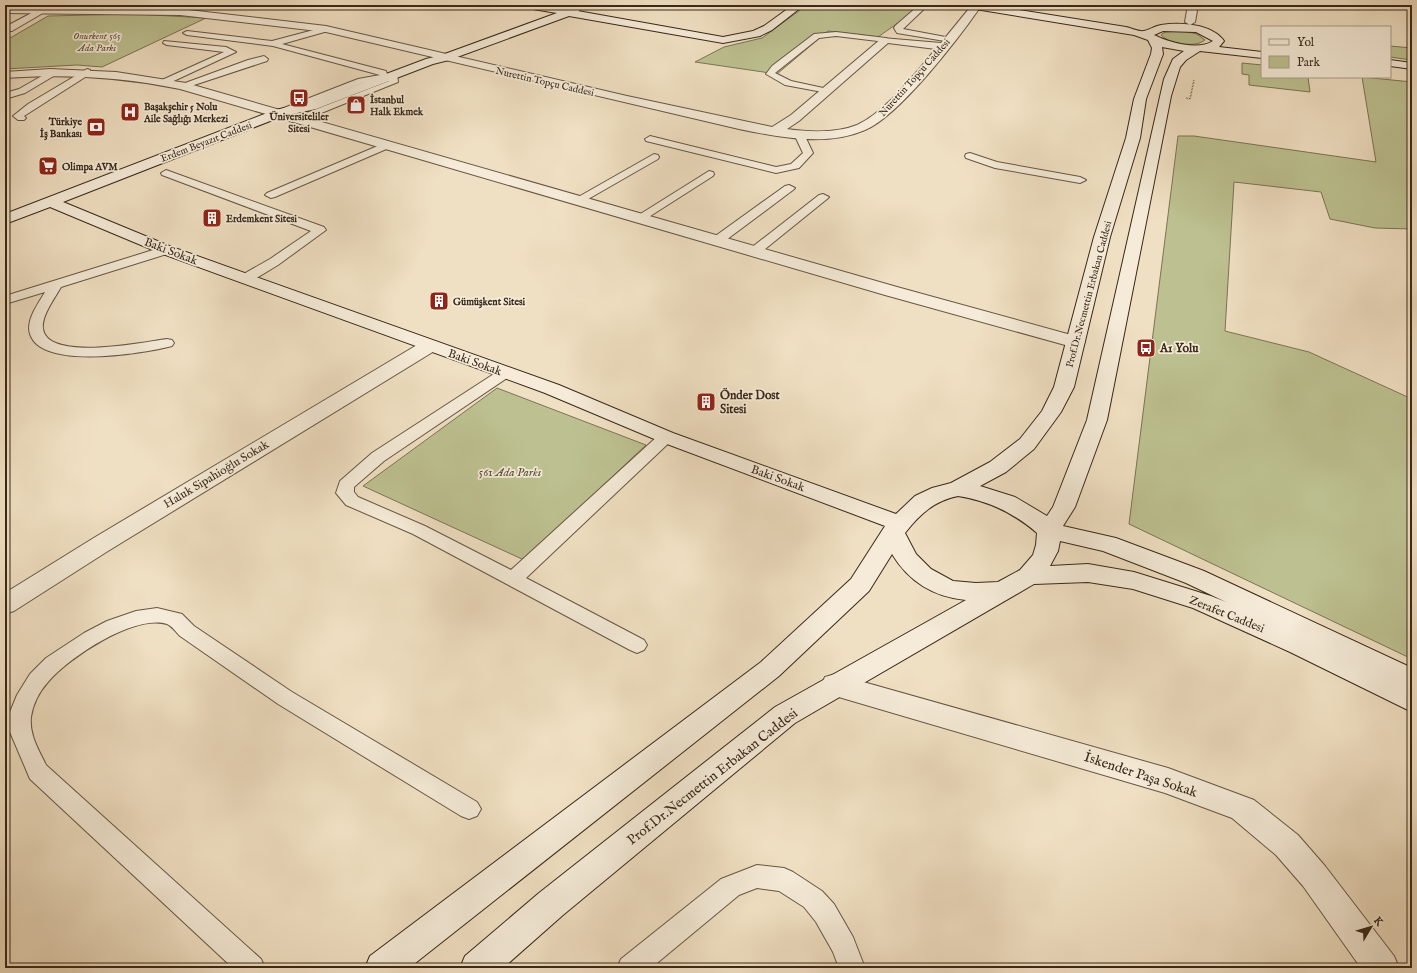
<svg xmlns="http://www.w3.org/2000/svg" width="1417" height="973" font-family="'IM FELL English',serif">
<rect width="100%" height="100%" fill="#f0e0c3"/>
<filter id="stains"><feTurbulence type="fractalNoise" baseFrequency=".005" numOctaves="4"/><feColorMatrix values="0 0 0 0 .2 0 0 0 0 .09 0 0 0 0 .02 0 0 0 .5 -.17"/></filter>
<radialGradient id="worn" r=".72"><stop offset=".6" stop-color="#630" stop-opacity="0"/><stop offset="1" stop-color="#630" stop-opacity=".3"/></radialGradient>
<path fill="#bdc191" stroke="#7b7455" d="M807 5 922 6 878 37 828 31 777 74 695 62 724 47 762 38Z
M135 14 206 18 102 67 77 65 5 69V41L48 16Z
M1183 31 1197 34 1205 40C1196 48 1169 44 1161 35L1165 32Z
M1390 46 1412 48 1411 60 1390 57Z
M1242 63 1262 65V77H1308L1310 92 1249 85V75L1242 74Z
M1362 77 1412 82V229L1375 228 1330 219 1321 192 1234 182 1225 331 1309 352 1412 399V659L1129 524 1178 136H1194L1376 162Z
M497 388 646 445 524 560 363 486Z"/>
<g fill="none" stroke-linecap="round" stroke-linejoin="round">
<g stroke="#675644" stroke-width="2">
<path id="lane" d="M183 5H192L183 14H177V10Z
M563 5H571L580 10C575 15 567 10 563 5Z
M918 6 925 8 903 29 951 38V42L897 33 894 28 895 26Z
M41 8 48 10 12 31H5V27Z
M325 27H328V31L282 44 386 71 387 74 397 73 398 82 299 122 294 119 296 117 389 81V79L363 83 279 116 274 113 276 111 358 79 380 75 273 46 187 35 183 33 187 31 272 41Z
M836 32 886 38 890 40 886 42 836 36 819 38 775 73 791 81 828 89V93L785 85 766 74 772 66 814 34Z
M164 41 226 47 236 52 165 85 162 84V80L224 52 167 45 163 43Z
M264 56 268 59 267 61 185 88H179L177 86 248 60Z
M54 69 58 72 57 74 25 93 5 99V93L19 89Z
M87 69 90 70V74L24 116 26 118 24 120H18L13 116 28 104Z
M799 131 804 134 813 153 799 168 776 173 646 141 645 139 650 136 776 167 791 164 803 153 794 134Z
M387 142 391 143 392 145 391 147 275 197 271 198 265 195 267 193Z
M970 153 997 162 1080 177 1086 180 1080 183 995 168 966 158 965 156 966 154Z
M654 154 658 155 659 157 658 159 583 202H575L573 200Z
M166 170 324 227 326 230 278 265 250 282H240L239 279 240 276 270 259 311 231 162 175 161 173Z
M709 171 713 172 714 174 713 176 644 220 640 222 634 218Z
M789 185 795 188 793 190 722 243H714L712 240 714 237 785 186Z
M823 194 829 197 827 199 759 254H751L749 251 751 248 819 195Z
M166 246 170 247 172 250 170 253 61 287C55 298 41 316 43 329 48 362 144 342 167 339L172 340 174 343 172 346C145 353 31 373 29 328 29 316 39 302 45 292L5 304V296Z
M505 369 510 370 512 373 510 376 384 461 354 487V492L358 497 425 526 511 570 660 434 666 432 672 434 674 437 672 440 526 578 644 640 647 645 644 650 637 653 630 650 413 534 346 505 336 493 340 481 372 453 500 370Z
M157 608 182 614 194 626 292 692 477 802 481 809 477 816 469 819 461 816 278 704 180 636C176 632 172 626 167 624 134 614 68 658 48 682 39 692 33 704 31 717 29 735 39 750 46 765L261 959 265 968H233L30 779 10 732V712L17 695 30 674 46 658 84 633 107 621 136 611Z
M757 865 784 868 793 872 822 891 834 904 853 937 865 968H839L833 952 816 922 804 907 779 891 757 888 739 895 651 968H617L621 959 721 879Z"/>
</g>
<g stroke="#675644" stroke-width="2">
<path id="street" d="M972 5 981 6C959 38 899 116 865 130 826 147 778 137 739 129L326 32 180 15 5 13V7L180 9 326 26 627 96 772 127 791 115 882 38 941 43ZM888 43 936 49C915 73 887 111 857 125 837 133 808 132 787 129L799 121Z
M1188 5H1198L1195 22 1190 25 1185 22Z
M50 69 116 72 186 83 897 287 1082 338 1085 342 1082 346 1076 348 885 295 180 89C122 77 64 74 5 78V72Z
M429 340 436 342 438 346 436 350 108 551 14 611 5 614V593L92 539 422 342Z
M835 674 1168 768 1254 800 1298 835 1325 866 1394 956 1399 968H1361L1303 886 1276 855 1232 818 1165 793 825 693 821 685 825 677Z"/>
</g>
<g stroke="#392819" stroke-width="2">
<path id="secondary" d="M522 5H544L723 37 753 31 764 26 793 5H804L772 30 760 36 723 43 569 16 449 60 433 64 316 109 283 116 63 202 172 247 559 385 673 433 896 514 915 496 932 488 951 483 990 462 1020 439 1042 411 1054 387 1094 237 1126 138 1134 99 1151 54 1152 48 1148 40 1134 35 969 8 964 5H988L1126 27C1131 28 1139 32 1144 31 1149 30 1155 26 1161 25 1181 22 1212 24 1224 41L1219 47 1262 52V58L1200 51 1186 60 1180 67 1171 96 1107 420 1075 507 1063 526 1116 538 1204 571 1412 668V712L1290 652 1193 608 1133 589 1088 582 1034 584 795 723 563 915 503 968H460L465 956 539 893 775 707 966 600C934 597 909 582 892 554L869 591 779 676 409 968H365L370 956 761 662 851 579 885 526 659 441 545 393 160 253 50 207 5 224V214L275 110 309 103 426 59 442 55 557 13 527 8ZM1163 31 1196 32 1213 41C1198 51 1168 42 1154 35ZM1162 47 1184 51 1173 59 1164 79 1087 420 1053 507 1047 516 1015 497 980 486 1006 472 1034 449 1061 412 1074 387 1110 237 1140 138 1146 99 1163 54ZM958 496C989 501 1014 513 1037 533L1036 545 1033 555 1020 570 998 582 976 583 953 581 931 569 916 554 905 533C920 514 934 501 958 496ZM1060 541 1103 551 1186 583 1226 602 1211 596 1134 572 1088 564 1050 566 1058 551Z
M1390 60 1412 63V69L1390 66Z"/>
</g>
<path stroke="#392819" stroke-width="1.5" stroke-dasharray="0.5 1" stroke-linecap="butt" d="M1186 98 1190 99 1194 80"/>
<use href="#lane" fill="#f5ebd8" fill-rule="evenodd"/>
<use href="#street" fill="#f5ebd8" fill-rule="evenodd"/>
<use href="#secondary" fill="#f5ebd8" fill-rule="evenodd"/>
</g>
<defs>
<g id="bus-square" transform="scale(1)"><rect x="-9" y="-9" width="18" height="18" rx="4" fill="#8f2418" stroke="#f5ebd8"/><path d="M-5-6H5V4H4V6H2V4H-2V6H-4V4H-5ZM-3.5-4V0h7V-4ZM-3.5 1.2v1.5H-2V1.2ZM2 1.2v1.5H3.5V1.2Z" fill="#fff"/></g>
<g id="shop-square" transform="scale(1)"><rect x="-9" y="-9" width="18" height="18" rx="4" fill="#8f2418" stroke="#f5ebd8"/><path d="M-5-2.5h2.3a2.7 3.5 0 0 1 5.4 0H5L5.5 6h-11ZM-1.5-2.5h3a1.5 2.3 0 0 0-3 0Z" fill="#fff"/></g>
<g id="hospital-square" transform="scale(1)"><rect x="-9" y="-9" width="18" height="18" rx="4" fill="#8f2418" stroke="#f5ebd8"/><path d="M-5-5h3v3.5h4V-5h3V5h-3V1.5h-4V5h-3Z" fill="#fff"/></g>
<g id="bank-square" transform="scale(1)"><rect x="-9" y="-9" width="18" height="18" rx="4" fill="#8f2418" stroke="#f5ebd8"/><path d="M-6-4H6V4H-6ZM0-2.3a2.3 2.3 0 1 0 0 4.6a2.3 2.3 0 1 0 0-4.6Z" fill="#fff"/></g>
<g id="supermarket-square" transform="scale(1)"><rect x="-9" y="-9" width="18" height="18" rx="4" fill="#8f2418" stroke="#f5ebd8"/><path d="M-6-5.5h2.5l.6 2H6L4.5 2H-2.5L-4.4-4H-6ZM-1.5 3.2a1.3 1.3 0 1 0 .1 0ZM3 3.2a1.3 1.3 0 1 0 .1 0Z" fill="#fff"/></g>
<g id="building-square" transform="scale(1)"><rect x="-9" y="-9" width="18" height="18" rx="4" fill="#8f2418" stroke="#f5ebd8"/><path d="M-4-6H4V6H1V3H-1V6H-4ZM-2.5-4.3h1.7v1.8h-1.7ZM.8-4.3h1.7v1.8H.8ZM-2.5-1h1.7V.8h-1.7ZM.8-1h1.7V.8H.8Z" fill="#fff"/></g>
</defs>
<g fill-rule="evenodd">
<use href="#bus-square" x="299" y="98"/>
<use href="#shop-square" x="356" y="105"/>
<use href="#hospital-square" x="130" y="112"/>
<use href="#bank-square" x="96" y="127"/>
<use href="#supermarket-square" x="48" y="166"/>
<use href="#building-square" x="212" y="218"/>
<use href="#building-square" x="439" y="301"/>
<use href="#bus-square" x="1146" y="348"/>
<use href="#building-square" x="706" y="402"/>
</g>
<g text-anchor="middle" stroke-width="3.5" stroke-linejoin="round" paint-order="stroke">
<g font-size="10" font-style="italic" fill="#5a4e37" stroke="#f5ebd8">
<text x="97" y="39">Onurkent 565<tspan x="97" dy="12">Ada Parkı</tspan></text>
</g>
<g font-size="10" fill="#392819" stroke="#f5ebd8">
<text transform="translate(914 77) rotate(-48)" y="4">Nurettin Topçu Caddesi</text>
<text transform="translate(545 81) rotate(13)" y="4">Nurettin Topçu Caddesi</text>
<text transform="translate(206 141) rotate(-21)" y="4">Erdem Beyazıt Caddesi</text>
<text transform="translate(1088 294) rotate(-75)" y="4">Prof.Dr.Necmettin Erbakan Caddesi</text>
</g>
<g font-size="10" font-weight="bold" fill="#392819" stroke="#f5ebd8" text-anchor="start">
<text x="370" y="103">İstanbul<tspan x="370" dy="12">Halk Ekmek</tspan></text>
<text x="144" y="110">Başakşehir 5 Nolu<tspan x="144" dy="12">Aile Sağlığı Merkezi</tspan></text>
<text x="299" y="120" text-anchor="middle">Üniversiteliler<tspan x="299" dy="12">Sitesi</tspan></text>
<text x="82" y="125" text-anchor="end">Türkiye<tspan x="82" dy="12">İş Bankası</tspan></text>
<text x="62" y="170">Olimpa AVM</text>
<text x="226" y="222">Erdemkent Sitesi</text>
<text x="453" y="305">Gümüşkent Sitesi</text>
</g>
<g font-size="12" fill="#392819" stroke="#f5ebd8">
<text transform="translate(171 251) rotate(21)" y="4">Baki Sokak</text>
<text transform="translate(475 362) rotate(20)" y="4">Baki Sokak</text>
<text transform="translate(216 474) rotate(-31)" y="4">Haluk Sipahioğlu Sokak</text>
<text transform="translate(778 478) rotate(20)" y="4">Baki Sokak</text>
<text transform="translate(1227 614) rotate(22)" y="4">Zerafet Caddesi</text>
</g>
<g font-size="12" font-weight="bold" fill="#392819" stroke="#f5ebd8" text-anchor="start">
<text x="1160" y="352">A1 Yolu</text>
<text x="720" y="399">Önder Dost<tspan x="720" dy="14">Sitesi</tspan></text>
</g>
<g font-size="12" font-style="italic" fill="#5a4e37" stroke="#f5ebd8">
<text x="510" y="476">561 Ada Parkı</text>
</g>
<g font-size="14" fill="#392819" stroke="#f5ebd8">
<text transform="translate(1141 774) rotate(18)" y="5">İskender Paşa Sokak</text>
<text transform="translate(712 776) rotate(-38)" y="5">Prof.Dr.Necmettin Erbakan Caddesi</text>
</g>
</g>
<rect width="1417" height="973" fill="none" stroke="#f0e0c3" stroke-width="20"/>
<rect x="6" y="6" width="1405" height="961" fill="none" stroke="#392819" stroke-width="2"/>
<rect x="10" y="10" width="1397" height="953" fill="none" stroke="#392819"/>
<rect x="1261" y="26" width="130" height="52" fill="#f5ebd8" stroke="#aa9d8c"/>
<rect x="1269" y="39" width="20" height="6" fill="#f5ebd8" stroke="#aa9d8c"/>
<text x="1297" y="46" font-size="12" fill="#392819">Yol</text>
<rect x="1269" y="56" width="20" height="12" fill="#bdc191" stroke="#aa9d8c"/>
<text x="1297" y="66" font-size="12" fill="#392819">Park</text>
<g transform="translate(1371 927) rotate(52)" stroke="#f5ebd8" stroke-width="3" paint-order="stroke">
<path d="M0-3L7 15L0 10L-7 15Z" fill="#392819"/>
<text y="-6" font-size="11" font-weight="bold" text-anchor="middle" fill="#392819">K</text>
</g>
<rect width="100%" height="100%" filter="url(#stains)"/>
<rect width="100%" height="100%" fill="url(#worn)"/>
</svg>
